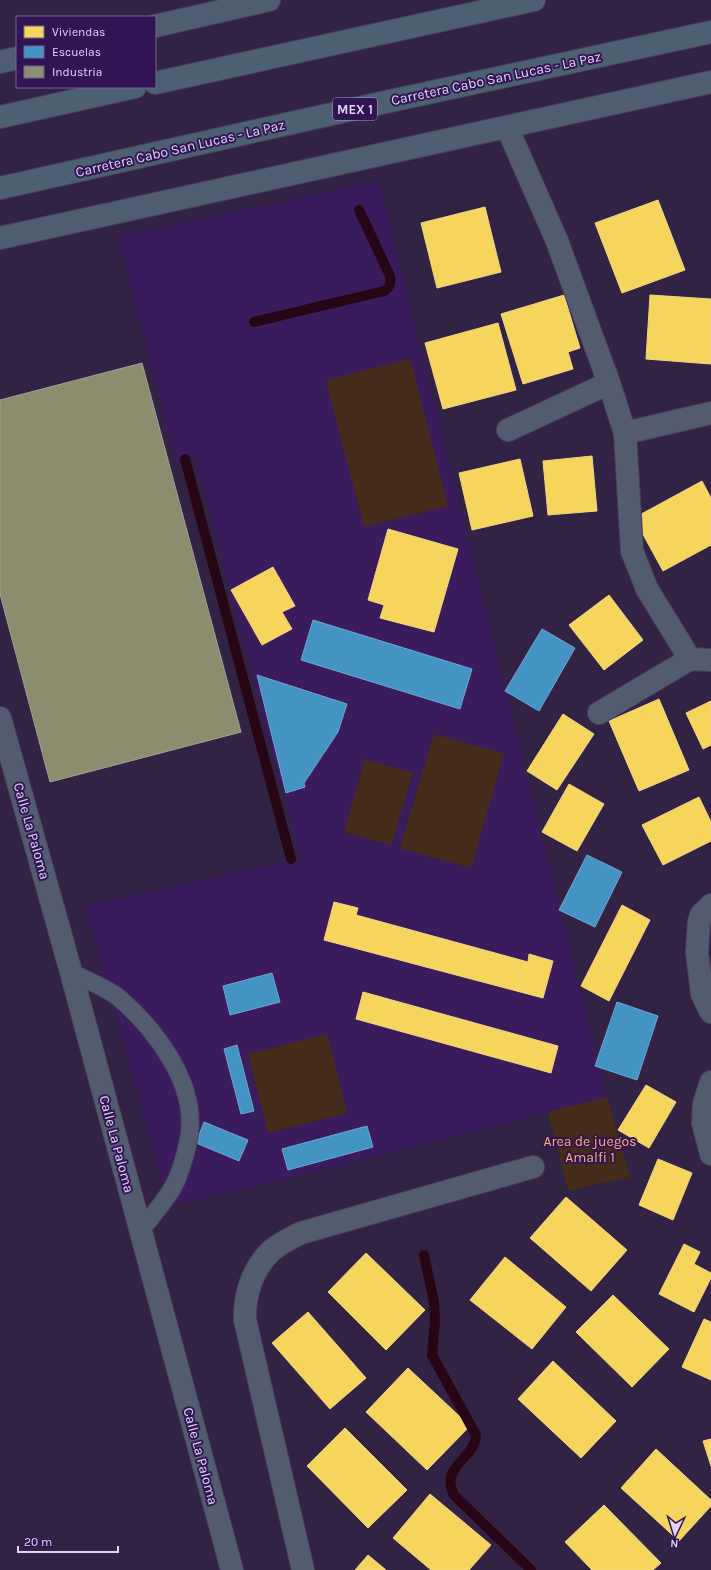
<svg xmlns="http://www.w3.org/2000/svg" width="711" height="1570" font-family="Karla,sans-serif">
<rect width="100%" height="100%" fill="#322344"/>
<path fill="#3a1c5c" d="M379 181 607 1097 371 1158 169 1207 85 906 283 862 300 857 195 457 176 461 118 236Z"/>
<path fill="#452b1a" d="M410 359 448 506 364 527 326 380Z
M434 734 504 754 471 868 400 848Z
M365 759 413 773 391 845 344 832Z
M327 1034 347 1113 268 1133 248 1054Z
M607 1097 630 1177 568 1191 548 1112Z"/>
<path fill="#f6d55c" stroke="#f0d58b" d="M658 200 685 270 622 293 595 223Z
M485 207 501 272 437 288 421 223Z
M564 295 580 348 568 352 573 369 523 384 501 314Z
M650 295 711 299V364L646 359Z
M498 323 516 390 443 409 425 343Z
M592 456 597 511 548 515 543 461Z
M520 459 533 516 472 530 459 473Z
M702 481 711 498V545L663 571 634 518Z
M388 529 458 549 434 632 380 618 384 605 368 600Z
M273 567 295 606 282 612 292 629 262 645 231 590Z
M609 595 643 640 604 670 569 625Z
M659 699 689 770 639 791 609 721Z
M711 701V745L703 749 686 713Z
M563 714 594 734 557 790 527 771Z
M569 784 604 804 577 851 542 832Z
M699 797 711 822V841L663 865 642 825Z
M334 902 358 908 356 915 528 962 529 954 553 961 543 998 324 940Z
M622 905 650 920 609 1001 581 986Z
M363 992 558 1046 551 1073 356 1019Z
M646 1085 676 1102 649 1148 618 1130Z
M658 1159 692 1173 673 1220 639 1205Z
M566 1197 627 1250 591 1291 530 1238Z
M684 1244 700 1252 694 1264 711 1273V1278L694 1312 659 1294Z
M366 1253 425 1310 386 1350 328 1292Z
M505 1257 566 1307 532 1349 470 1300Z
M613 1295 669 1349 632 1387 576 1332Z
M308 1312 366 1378 330 1409 272 1343Z
M704 1319 711 1322V1380L682 1367Z
M553 1361 616 1421 581 1458 518 1399Z
M408 1368 470 1426 427 1470 366 1412Z
M345 1428 407 1490 368 1528 307 1466Z
M711 1439V1466L703 1441Z
M656 1449 711 1500V1506L679 1541 621 1488Z
M430 1494 491 1545 469 1570H431L393 1538Z
M604 1505 661 1563 653 1570H592L565 1542Z
M368 1555 386 1570H355Z"/>
<path fill="#4393c3" stroke="#72a6d4" d="M313 620 472 669 460 709 301 660Z
M542 629 575 648 539 711 505 691Z
M257 675 347 704 338 732 304 783 305 787 286 793Z
M587 855 622 872 595 927 559 910Z
M272 973 280 1002 230 1015 223 986Z
M617 1002 658 1016 637 1080 595 1066Z
M237 1045 254 1111 241 1114 224 1049Z
M204 1122 248 1140 239 1161 196 1143Z
M367 1126 373 1147 288 1170 282 1149Z"/>
<path fill="#8c8c6e" stroke="#a6a298" d="M142 363 241 732 50 782 0 594V400Z"/>
<g fill="none" stroke-linecap="round" stroke-linejoin="round">
<path stroke="#280515" stroke-width="10" d="M254 322 384 291C390 288 391 283 390 276L359 210
M185 459 291 859
M424 1255 434 1302 435 1322 432 1355 476 1435C476 1458 439 1466 454 1495L531 1570"/>
<g stroke="#4b3e5b" stroke-width="19">
<path id="service" d="M71 972C83 979 109 989 119 998 154 1028 193 1079 190 1127 190 1140 182 1167 177 1179 170 1196 152 1216 140 1231"/>
</g>
<g stroke="#4b3e5b" stroke-width="24">
<path id="minor" d="M507 127 557 241 609 383 625 433 632 551 647 589 690 659 711 660
M508 430 609 383
M625 433 711 413
M599 713 690 659
M0 718 71 972 232 1570
M711 905 701 915 699 922 697 952 702 994 711 1012
M711 1082 704 1104 703 1123 711 1154
M303 1570 245 1320C244 1295 253 1268 271 1251 280 1243 291 1238 301 1233L533 1167"/>
</g>
<g stroke="#4b3e5b" stroke-width="24">
<path id="secondary" d="M155 26 269 0
M0 62 17 58
M0 238 711 82"/>
</g>
<g stroke="#4b3e5b" stroke-width="24">
<path id="trunk" d="M155 83 534 0
M0 117 135 87
M0 188 381 103 711 32"/>
</g>
<use href="#service" stroke="#535c6e" stroke-width="17"/>
<use href="#minor" stroke="#535c6e" stroke-width="22"/>
<use href="#secondary" stroke="#4e5d6f" stroke-width="22"/>
<use href="#trunk" stroke="#4c6072" stroke-width="22"/>
</g>
<g text-anchor="middle" stroke-width="4" stroke-linejoin="round" paint-order="stroke">
<rect fill="#311552" stroke="#ac9bc8" stroke-width="1" x="333" y="98" width="44" height="22" rx="3"/>
<g font-size="13" font-weight="bold" fill="#e1d4fa">
<text x="355" y="114">MEX 1</text>
</g>
<g font-size="14" fill="#e1d4fa" stroke="#311552">
<text transform="translate(496 78) rotate(-12)" y="5">Carretera Cabo San Lucas - La Paz</text>
<text transform="translate(180 148) rotate(-13)" y="5">Carretera Cabo San Lucas - La Paz</text>
<text transform="translate(32 831) rotate(74)" y="5">Calle La Paloma</text>
<text transform="translate(117 1144) rotate(75)" y="5">Calle La Paloma</text>
<text transform="translate(201 1456) rotate(75)" y="5">Calle La Paloma</text>
</g>
<g font-size="14" fill="#fcb272" stroke="#311552">
<text x="590" y="1146">Area de juegos<tspan x="590" dy="16">Amalfi 1</tspan></text>
</g>
</g>
<rect x="16" y="16" width="140" height="72" fill="#311552" stroke="#776195"/>
<rect x="24" y="26" width="20" height="12" fill="#f6d55c" stroke="#776195"/>
<text x="52" y="36" font-size="12" fill="#e1d4fa">Viviendas</text>
<rect x="24" y="46" width="20" height="12" fill="#4393c3" stroke="#776195"/>
<text x="52" y="56" font-size="12" fill="#e1d4fa">Escuelas</text>
<rect x="24" y="66" width="20" height="12" fill="#8c8c6e" stroke="#776195"/>
<text x="52" y="76" font-size="12" fill="#e1d4fa">Industria</text>
<g transform="translate(675 1534) rotate(184)" stroke="#311552" stroke-width="3" paint-order="stroke">
<path d="M0-3L7 15L0 10L-7 15Z" fill="#e1d4fa"/>
<text y="-6" font-size="11" font-weight="bold" text-anchor="middle" fill="#e1d4fa">N</text>
</g>
<path d="M18 1546v6h100v-6" fill="none" stroke="#e1d4fa" stroke-width="2"/>
<text x="24" y="1546" font-size="12" fill="#e1d4fa" stroke="#311552" stroke-width="3" paint-order="stroke">20 m</text>
</svg>
